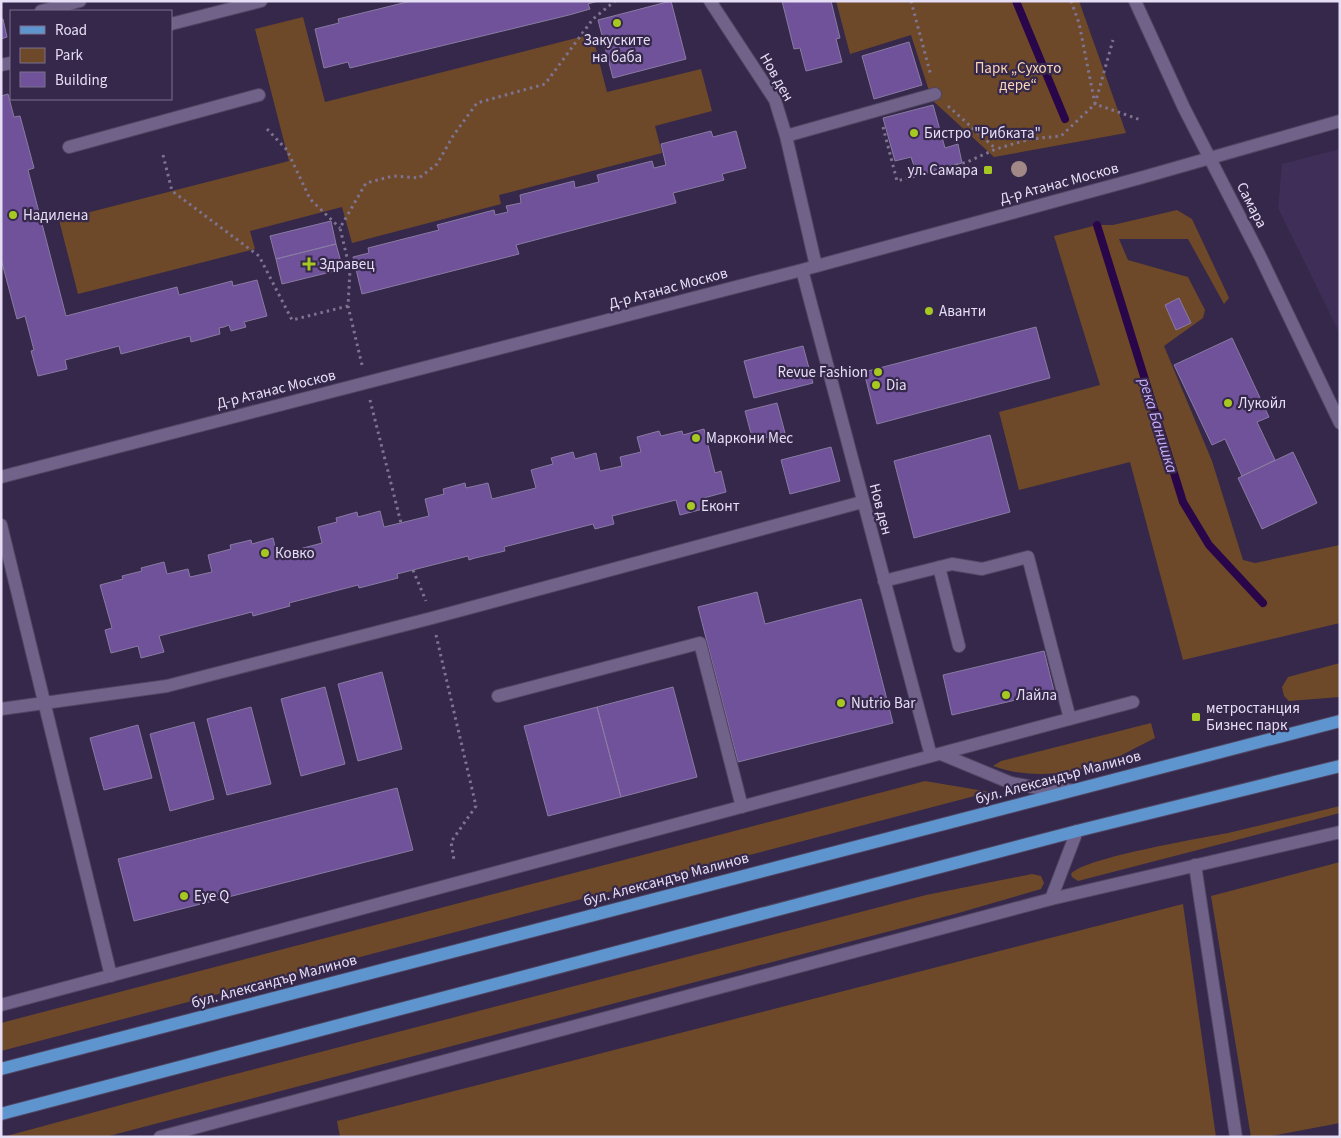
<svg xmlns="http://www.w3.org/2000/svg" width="1341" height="1138" font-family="'Source Sans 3',sans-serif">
<rect width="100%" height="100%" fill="#35284a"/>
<path fill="#3f2e57" d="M1340 149V334L1278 208 1282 164Z"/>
<path fill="#6d4929" d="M836 1H1079L1126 133 994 157 932 100 911 35 850 54Z
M303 17 325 102 592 34 607 92 701 69 712 111 655 126 662 153 499 195 501 204 352 243 342 207 250 231 255 249 78 294 59 220 289 161 255 29Z
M1177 210 1192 219 1229 298 1224 304 1188 239H1119L1128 260 1188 277 1205 310 1203 318 1164 346 1212 461 1243 560 1255 563 1340 545V623L1183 660 1130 462 1019 490 999 412 1100 385 1054 236 1097 225H1113Z
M1340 663V697L1289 701 1284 696 1282 687 1288 677Z
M1151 723 1155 738C1138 746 1121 757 1103 763 1068 775 1028 779 993 766L1001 761Z
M925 781 990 792 1 1051V1023Z
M1340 806V813L1078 881 1072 877 1071 874C1083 858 1202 838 1228 833 1266 824 1303 815 1340 806Z
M1340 862V1123L1266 1137H1251L1211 896Z
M1032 874 1041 876 1044 883 1041 889 955 914 105 1137H3L224 1077 926 895Z
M1183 904 1216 1137H340L337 1121Z"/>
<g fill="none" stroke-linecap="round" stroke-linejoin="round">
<path stroke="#290649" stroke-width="8" d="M1016 1 1065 119
M1097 225 1183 502 1209 545 1263 603"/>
</g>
<path fill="#6f5299" stroke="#8a7ba3" d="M411 1H598L588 4 590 9 569 15 350 68 348 62 324 68 315 29 339 23 338 19Z
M671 1 686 59 613 78 598 20Z
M782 1H831L840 38 836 39 842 62 806 71 800 48 794 49Z
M1 19H3L7 37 1 39Z
M909 42 922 85 874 99 862 56Z
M8 94 14 117 20 116 34 168 28 170 66 316 177 287 179 295 232 281 233 286 257 280 267 316 244 322 246 327 231 331 229 325 224 327 219 328 220 334 191 342 190 336 121 354 119 346 65 360 67 369 38 376 31 351 34 350 25 316 17 319 1 259V96Z
M933 105 945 148 958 144 962 163 917 175 911 157 895 161 883 118Z
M711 131 713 137 736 131 746 168 722 174 724 180 673 193 676 203 516 245 519 254 362 294 353 257 369 253 368 248 439 230 437 225 494 210 495 215 508 212 506 206 521 203 520 195 574 181 575 188 599 182 597 175 652 161 654 168 666 165 661 144Z
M331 221 336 244 276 259 270 236Z
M336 244 343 269 282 284 276 259Z
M1179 298 1191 323 1176 330 1165 305Z
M1036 327 1050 378 877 424 864 372Z
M1232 338 1269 417 1257 422 1275 460 1242 476 1225 439 1212 445 1174 365Z
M803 346 813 383 754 398 744 361Z
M777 403 785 433 753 441 745 411Z
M704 429 715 473 721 471 726 492 700 499 703 509 680 515 676 500 612 516 614 524 595 529 593 524 504 547 505 551 475 558 469 560 468 556 397 574 398 578 359 588 358 585 289 603 290 606 253 616 252 612 159 636 164 652 141 658 138 646 111 653 105 630 112 628 100 585 123 579 122 576 142 571 141 568 164 562 167 574 188 569 190 577 212 572 208 555 231 549 230 545 251 540 252 544 273 538 277 555 322 543 318 527 337 522 336 518 357 512 358 517 380 511 384 527 429 516 425 499 444 494 443 489 465 483 466 488 488 483 492 499 536 488 531 470 553 464 551 458 573 452 575 459 596 453 600 471 622 466 620 457 641 452 637 437 659 431 661 436 682 431 683 435Z
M990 435 1010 512 914 538 894 461Z
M831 447 840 481 790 494 781 460Z
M1293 452 1317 503 1262 529 1238 478Z
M757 592 765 624 861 599 893 723 738 762 698 607Z
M1044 651 1054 691 952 715 943 675Z
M382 672 402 749 358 761 338 684Z
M325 687 345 764 301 776 281 699Z
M673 687 697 777 621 797 597 707Z
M251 707 271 784 227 795 207 719Z
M597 707 621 797 548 816 524 726Z
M194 722 214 799 170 811 150 734Z
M138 725 152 778 104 790 90 738Z
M397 788 413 850 134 921 118 859Z"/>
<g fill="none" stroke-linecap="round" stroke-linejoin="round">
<g stroke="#514562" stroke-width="14">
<path id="minor" d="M710 1 775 100 786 136 816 266
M1135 1 1184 108 1260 256 1340 423
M41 11 80 1
M171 24 261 1
M1 65 11 63
M786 136 935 94
M69 147 259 95
M802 270 931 756
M1 477 802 270 1140 178 1340 121
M1 525 111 976
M939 567 959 646
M884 581 952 564 982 569 1028 557 1070 719
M498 696 700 643 742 807
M1 709 167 686 432 618 862 502
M941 754 1011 783 1038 788 1070 790
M1195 865 1236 1137
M1051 899 1077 831
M1 1005 1133 702
M160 1137 1051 899 1340 832"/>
</g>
<g stroke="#514562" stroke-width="14">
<path id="major" d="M1 1069 1340 721
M1 1114 1077 831 1340 766"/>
</g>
<path stroke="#7e7390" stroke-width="3" stroke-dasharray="2.5 4" stroke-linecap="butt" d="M911 1 931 76
M1071 1 1079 23 1095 104 1141 120
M948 106 996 149
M883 127 897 181 967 162 996 149 1030 139 1061 136 1095 104 1113 40
M267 129 287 150 310 199 340 228
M163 155 172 191 259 256 292 320 348 306
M362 365 348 306 350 270 340 228 366 183 393 176 419 178 437 164 453 136 477 103 545 84 593 19 615 1
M370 400 401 523
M413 570 426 601
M436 635 476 806 451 842 454 860"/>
<use href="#minor" stroke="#716289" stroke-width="12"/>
<use href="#major" stroke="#5e95ce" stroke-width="12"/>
</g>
<circle fill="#a28886" cx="1019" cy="169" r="8"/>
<g fill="#a6c821" stroke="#35284a" stroke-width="2">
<circle cx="617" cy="23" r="5"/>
<circle cx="914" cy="133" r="5"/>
<rect x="983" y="165" width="10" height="10" rx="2.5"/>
<circle cx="13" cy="215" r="5"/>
<path d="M306.5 256.5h5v5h5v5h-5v5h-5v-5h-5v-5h5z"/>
<circle cx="929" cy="311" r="5"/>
<circle cx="878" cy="372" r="5"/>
<circle cx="876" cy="385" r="5"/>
<circle cx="1228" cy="403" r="5"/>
<circle cx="696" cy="438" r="5"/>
<circle cx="691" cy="506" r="5"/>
<circle cx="265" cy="553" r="5"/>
<circle cx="1006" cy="695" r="5"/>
<circle cx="841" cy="703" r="5"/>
<rect x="1191" y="712" width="10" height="10" rx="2.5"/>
<circle cx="184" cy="896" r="5"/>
</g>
<g text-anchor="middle" stroke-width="4.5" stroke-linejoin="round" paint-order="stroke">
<g font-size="15" fill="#e6def5" stroke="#35284a" text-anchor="start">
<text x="617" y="45" text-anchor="middle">Закуските<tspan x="617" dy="17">на баба</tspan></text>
<text x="924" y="138">Бистро "Рибката"</text>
<text x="978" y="175" text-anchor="end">ул. Самара</text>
<text x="23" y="220">Надилена</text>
<text x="319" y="269">Здравец</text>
<text x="939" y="316">Аванти</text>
<text x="868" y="377" text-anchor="end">Revue Fashion</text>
<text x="886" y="390">Dia</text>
<text x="1238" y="408">Лукойл</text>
<text x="706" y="443">Маркони Мес</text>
<text x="701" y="511">Еконт</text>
<text x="275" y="558">Ковко</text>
<text x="1016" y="700">Лайла</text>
<text x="851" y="708">Nutrio Bar</text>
<text x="1206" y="713">метростанция<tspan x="1206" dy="17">Бизнес парк</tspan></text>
<text x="194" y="901">Eye Q</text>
</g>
<g font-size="15" fill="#fbd6b8" stroke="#35284a">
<text x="1018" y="73">Парк „Сухото<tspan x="1018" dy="17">дере“</tspan></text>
</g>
<g font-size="15" fill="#e6def5" stroke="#35284a">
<text transform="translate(777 77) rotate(60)" y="5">Нов ден</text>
<text transform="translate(1059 183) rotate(-15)" y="5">Д-р Атанас Москов</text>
<text transform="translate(1252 205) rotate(63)" y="5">Самара</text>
<text transform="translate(668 288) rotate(-15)" y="5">Д-р Атанас Москов</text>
<text transform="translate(276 389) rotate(-14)" y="5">Д-р Атанас Москов</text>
<text transform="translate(881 509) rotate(75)" y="5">Нов ден</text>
<text transform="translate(1058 777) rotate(-15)" y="5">бул. Александър Малинов</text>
<text transform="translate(666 879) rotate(-15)" y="5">бул. Александър Малинов</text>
<text transform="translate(274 981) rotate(-15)" y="5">бул. Александър Малинов</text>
</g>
<g font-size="16" font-style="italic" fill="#cbadfc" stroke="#35284a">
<text transform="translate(1159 425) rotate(73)" y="6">река Банишка</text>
</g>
</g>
<rect width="1341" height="1138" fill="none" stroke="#e6def5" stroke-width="5"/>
<rect x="10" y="10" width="162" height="90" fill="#35284a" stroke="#7c718e"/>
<rect x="20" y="26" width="25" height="8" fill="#5e95ce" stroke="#7c718e"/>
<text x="55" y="35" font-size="15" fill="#e6def5">Road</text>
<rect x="20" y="48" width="25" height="15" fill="#6d4929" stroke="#7c718e"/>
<text x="55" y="60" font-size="15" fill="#e6def5">Park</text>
<rect x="20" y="72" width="25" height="15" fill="#6f5299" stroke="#7c718e"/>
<text x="55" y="85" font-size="15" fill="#e6def5">Building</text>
</svg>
